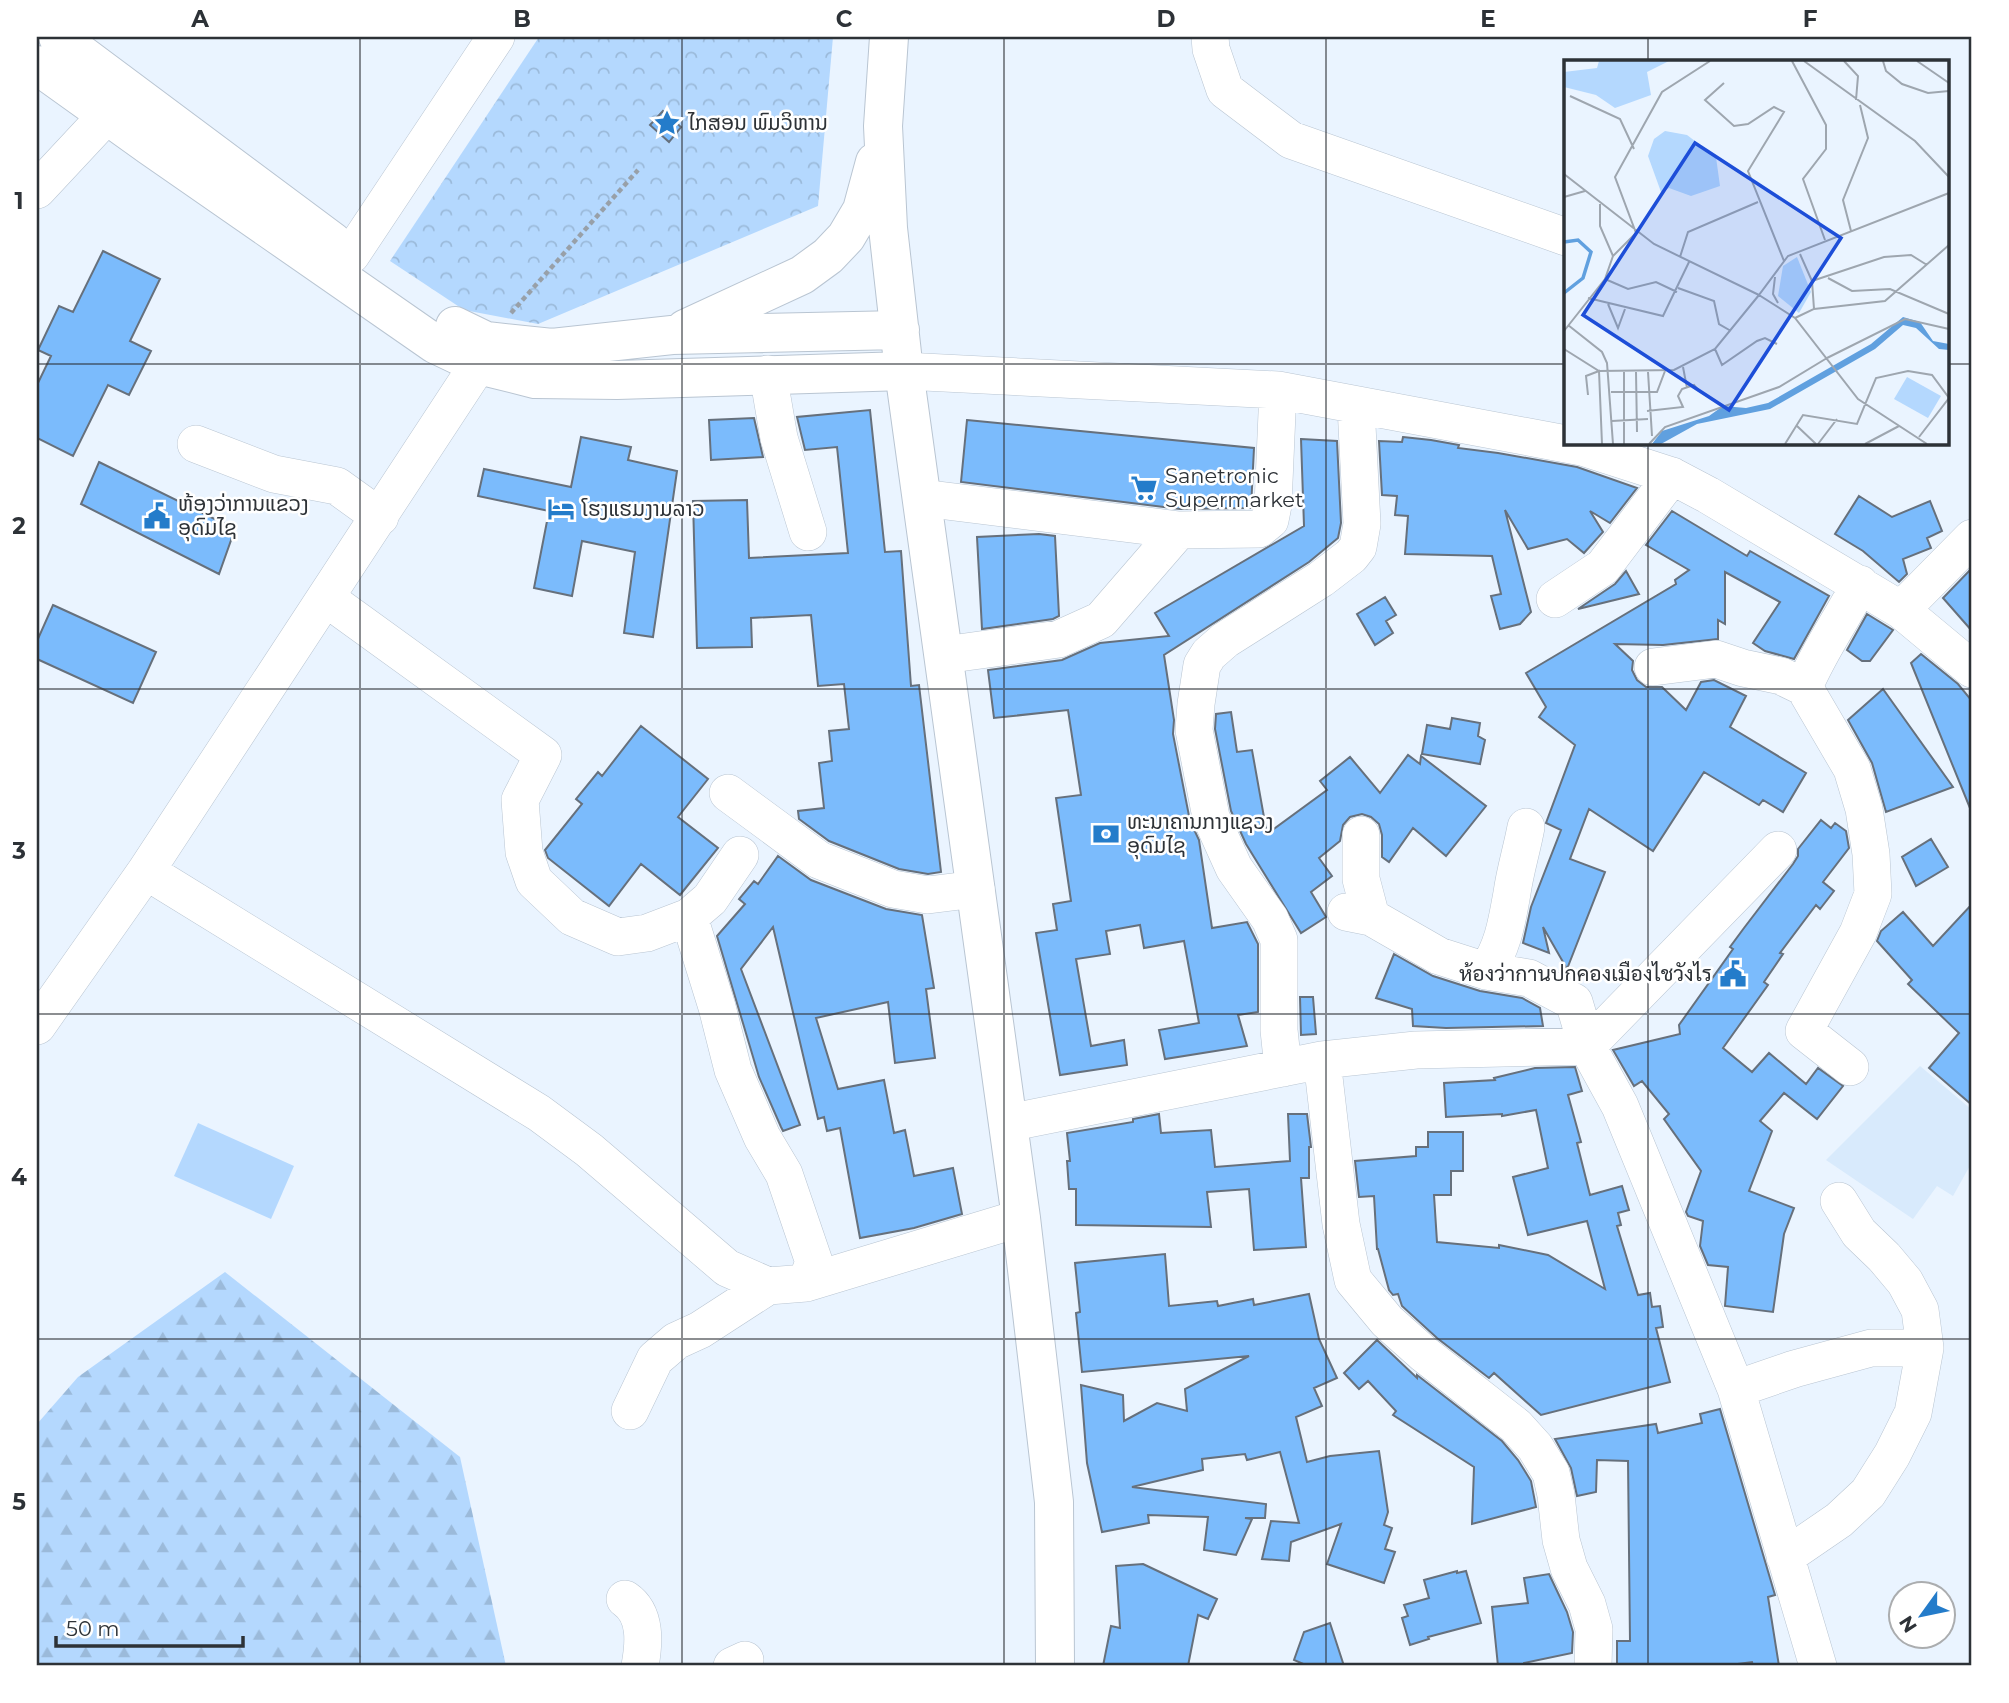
<svg xmlns="http://www.w3.org/2000/svg" width="2009" height="1703" font-family="Montserrat,'Noto Sans Lao',Sarabun,sans-serif">
<defs>
<pattern id="forest-firs" width="22" height="20" patternUnits="userSpaceOnUse" patternTransform="scale(1.75)"><rect width="22" height="20" fill="#b4d8fe"/><path d="M5 1l3.5 6h-7zM16 11l3.5 6h-7z" fill="#9bbada"/></pattern>
<pattern id="park-crowns" width="20" height="18" patternUnits="userSpaceOnUse" patternTransform="scale(1.75)"><rect width="20" height="18" fill="#b4d8fe"/><path d="M2 6a3 3 0 1 1 6 0M12 15a3 3 0 1 1 6 0" fill="none" stroke="#9bbada"/></pattern>
</defs>
<rect width="100%" height="100%" fill="#eaf4ff"/>
<path fill="#d8eafc" d="M1920 1066 1972 1110V1162L1953 1196 1937 1186 1913 1219 1826 1160Z"/>
<path fill="url(#forest-firs)" d="M225 1272 460 1457 506 1666H37V1424L78 1377Z"/>
<path fill="url(#park-crowns)" d="M539 37H833L818 206 538 324 464 310 390 261Z"/>
<path fill="#b4d8fe" d="M198 1123 294 1166 271 1219 174 1176Z"/>
<path fill="#7bbbfc" stroke="#66707c" stroke-width="2" d="M663 111 681 127 669 142 650 125Z
M103 251 160 279 130 341 151 351 129 395 108 385 73 456 37 438V385L51 356 38 350 59 306 73 312Z
M870 410 885 552 901 551 911 686 919 685 941 872 928 874 899 869 829 841 799 819 798 811 824 808 819 763 832 761 829 731 849 729 844 684 818 686 811 615 751 618 752 647 697 648 693 501 747 500 749 558 848 553 837 447 805 450 797 417Z
M754 418 763 457 711 460 709 420Z
M967 420 1254 448 1251 508 1180 509 961 482Z
M581 437 631 447 628 460 677 471 653 637 624 633 635 552 582 541 572 596 534 588 549 511 478 496 484 469 571 487Z
M1403 437 1431 440 1459 445 1458 448 1498 453 1577 467 1637 488 1610 523 1590 511 1603 532 1584 553 1567 539 1528 549 1505 510 1531 612 1520 624 1500 629 1491 596 1501 594 1492 556 1405 554 1408 516 1395 515 1397 496 1382 495 1379 441 1402 442Z
M1301 439 1337 441 1341 523 1338 538 1309 562 1164 655 1174 720 1173 734 1190 821 1199 840 1212 928 1247 922 1258 944V1012L1238 1015 1247 1046 1165 1059 1159 1030 1199 1023 1184 941 1144 948 1140 925 1106 931 1110 954 1076 959 1091 1046 1124 1040 1127 1065 1060 1075 1036 933 1057 930 1053 904 1071 901 1056 798 1081 795 1068 710 994 718 988 670 1062 660 1100 643 1169 636 1155 613 1304 526Z
M99 462 235 529 219 574 81 504Z
M1859 496 1892 517 1930 501 1942 531 1927 538 1931 548 1903 559 1907 574 1899 582 1863 551 1835 534Z
M1672 511 1747 556 1750 551 1829 596 1794 659 1765 651 1753 643 1780 602 1725 572V624L1718 620V639L1663 645 1615 644 1633 661 1632 670 1637 680 1646 687H1662L1686 710 1701 682 1714 680 1746 696 1730 727 1806 773 1783 812 1763 800 1759 805 1704 772 1653 851 1589 809 1570 859 1605 872 1567 969 1543 927 1549 953 1523 943 1531 907 1561 830 1546 823 1575 745 1539 717 1546 707 1526 673 1676 584 1675 580 1689 570 1646 545Z
M1039 534 1055 536 1059 616 1053 619 982 629 977 537Z
M1972 568V631L1943 598Z
M1626 571 1639 594 1578 609 1615 584Z
M1385 597 1396 615 1386 621 1393 633 1375 645 1357 614Z
M53 605 156 652 133 703 37 659V641Z
M1867 614 1893 630 1870 661H1862L1847 650Z
M1921 654 1958 684 1972 701V813L1911 663Z
M1883 689 1953 787 1886 812 1872 763 1848 720Z
M1231 712 1237 752 1252 750 1267 834 1327 790 1320 781 1350 757 1380 793 1408 755 1420 764 1421 756 1486 806 1446 856 1413 828 1389 862 1382 857V835L1379 824 1371 817 1362 814 1350 817 1343 825 1340 841 1319 858 1332 876 1311 892 1326 917 1301 933 1246 844 1231 811 1215 729 1216 714Z
M1452 718 1480 723 1478 736 1485 740 1480 764 1422 754 1427 725 1450 729Z
M641 726 708 779 678 817 718 848 680 895 641 864 609 906 548 858 545 850 582 804 576 799 598 772 602 776Z
M1821 820 1831 828 1835 823 1846 831 1849 848 1823 882 1834 891 1820 909 1816 905 1780 953 1783 954 1764 982 1768 985 1723 1048 1752 1072 1769 1053 1806 1084 1818 1068 1843 1086 1817 1119 1784 1093 1760 1121 1772 1131 1749 1191 1794 1208 1784 1234 1773 1312 1725 1306 1728 1267 1708 1265 1700 1246 1703 1221 1688 1216 1686 1212 1701 1171 1664 1119 1669 1114 1642 1081 1634 1086 1613 1050 1680 1034 1679 1025 1733 949 1730 947 1744 928 1793 864 1798 856V849Z
M1931 839 1948 867 1916 886 1902 857Z
M778 856 811 880 886 909 922 915 934 988 926 989 935 1058 895 1063 888 1002 816 1018 838 1089 884 1080 894 1133 905 1130 914 1176 953 1168 962 1214 914 1228 860 1238 840 1128 827 1131 824 1117 818 1119 773 927 741 969 800 1125 783 1131 781 1127 759 1077 717 936 745 904 739 899 754 881 758 884Z
M1972 904V1105L1929 1068 1959 1033 1908 984 1912 980 1877 941 1881 931 1903 912 1933 946Z
M1394 954 1433 976 1480 991 1522 998 1540 1008 1543 1026 1446 1028 1413 1026 1412 1009 1376 998Z
M1300 997H1313L1316 1034 1301 1035Z
M1575 1067 1582 1091 1568 1095 1581 1142 1577 1143 1590 1195 1622 1186 1629 1210 1618 1213 1621 1225 1617 1226 1638 1295 1650 1293 1652 1307 1660 1306 1663 1327 1656 1328 1670 1382 1541 1415 1494 1373 1489 1378 1437 1338 1402 1306 1398 1294 1393 1295 1389 1290 1378 1249H1377L1374 1196 1359 1197 1355 1161 1416 1156V1147H1428V1132H1463V1171H1451V1195H1434L1437 1242 1499 1248V1245L1548 1255 1605 1289 1587 1221 1528 1235 1513 1177 1548 1168 1536 1110 1502 1116V1114L1446 1117 1444 1083 1495 1080 1494 1078 1535 1068Z
M1159 1114 1161 1133 1211 1130 1215 1167 1290 1161 1288 1114H1307L1311 1147H1309V1178H1301L1306 1247 1254 1250 1249 1189 1207 1192 1211 1227 1076 1225V1189H1069L1067 1161H1070L1067 1133 1133 1122V1119Z
M1165 1254 1169 1306 1217 1301 1218 1306 1253 1299 1254 1305 1309 1294 1319 1339 1337 1378 1314 1388 1322 1406 1296 1417 1307 1462 1330 1456 1379 1451 1388 1512 1384 1525 1392 1528 1385 1549 1395 1552 1384 1583 1327 1564 1341 1524 1291 1542 1289 1561 1262 1559 1271 1521 1299 1523 1280 1452 1247 1460 1245 1454 1202 1459 1203 1470 1132 1487 1266 1504 1265 1518H1245L1252 1519 1236 1555 1204 1550 1208 1517 1148 1515 1149 1523 1102 1532 1087 1463 1081 1385 1123 1395 1124 1421 1157 1403 1187 1411 1185 1389 1249 1356 1082 1372 1076 1313 1080 1312 1075 1263Z
M1377 1340 1417 1378V1375L1502 1441 1518 1460 1531 1481 1536 1507 1472 1524 1474 1467 1393 1415 1396 1411 1368 1381 1359 1389 1344 1373Z
M1720 1409 1775 1595 1768 1597 1779 1666H1753L1752 1662 1722 1666H1617V1641H1630L1628 1461 1597 1460 1596 1492 1577 1496 1571 1468 1555 1439 1656 1424 1658 1433 1702 1423 1700 1414Z
M1143 1564 1217 1599 1208 1619 1198 1615 1188 1666H1103L1111 1626 1120 1628 1116 1566Z
M1457 1571V1573L1466 1571 1481 1623 1428 1637 1429 1639 1410 1645 1402 1618 1408 1616 1404 1605 1429 1598 1424 1580Z
M1549 1574 1567 1612 1573 1632 1572 1653 1524 1663V1666H1498L1492 1607 1528 1603 1524 1578Z
M1330 1623 1344 1666H1308L1294 1660 1304 1632Z"/>
<g fill="none" stroke-linecap="round" stroke-linejoin="round">
<g stroke="#b9c5d2" stroke-width="38">
<path id="minor" d="M1210 37 1211 49 1225 90 1291 140 1566 237
M37 190 107 115
M351 255 496 37
M904 371 1278 390 1582 447 1672 476 1708 495 1901 610 1972 669
M768 374 779 438 808 532
M196 444 274 474 337 486 380 517
M922 498 1179 530 1259 529 1270 520 1273 505 1278 390
M326 598 543 755 520 800 524 852 534 881 572 917 618 937 647 933 689 917 710 899 740 855
M1555 599 1603 567 1672 476
M1901 610 1972 538
M944 655 1059 639 1101 620 1179 530
M1653 667 1716 659 1743 668 1781 676 1804 687
M728 793 819 860 893 889 928 895 976 889
M1361 835V879L1371 917
M146 871 539 1113 589 1150 727 1268 768 1286 806 1283 1021 1218
M1346 912 1371 917 1439 956 1486 971 1529 978 1574 1002 1587 1046 1620 1106 1736 1389 1818 1666
M689 917 717 1007 733 1070 762 1137 784 1174 814 1262 806 1283
M1486 971C1503 948 1507 921 1512 893 1515 871 1522 849 1526 827
M37 1026 146 871 493 342
M1322 1060 1341 1224 1353 1280 1387 1321 1424 1354 1516 1426 1535 1447 1551 1473 1556 1495 1561 1540 1569 1568 1587 1604 1594 1629 1593 1666
M1850 1067 1804 1031 1858 933 1873 894 1871 854 1864 809 1852 769 1804 687C1819 651 1842 619 1860 584
M1283 1068 1279 1030V940L1270 919 1234 868 1211 817 1194 730 1196 704 1202 665 1209 654 1225 640 1321 579 1351 556 1358 547 1362 524 1356 406
M1008 1123 1322 1060 1416 1050 1587 1046 1778 850
M1736 1389 1794 1369 1871 1348H1925
M630 1411 655 1359 676 1341 700 1330 768 1286
M1785 1557 1839 1520 1868 1493 1892 1455 1913 1413 1925 1348 1920 1310 1905 1282 1884 1257 1859 1233 1839 1201
M625 1599C647 1614 644 1644 640 1666
M732 1666 745 1660"/>
</g>
<g stroke="#b9c5d2" stroke-width="40">
<path id="major" d="M904 371 1021 1218 1054 1502 1055 1666"/>
</g>
<g stroke="#b9c5d2" stroke-width="40">
<path id="highway" d="M58 37 333 242
M37 65 150 146 435 344 479 365 535 379 617 380 904 371 888 228 883 126 889 37
M455 326 486 341 552 348 672 335 900 330
M685 329 802 275 828 256 846 237 862 210 875 162"/>
</g>
<path stroke="#98a0a8" stroke-width="4.5" stroke-dasharray="5 3.5" stroke-linecap="butt" d="M511 313 638 170"/>
<use href="#minor" stroke="#fff" stroke-width="37"/>
<use href="#major" stroke="#fff" stroke-width="38"/>
<use href="#highway" stroke="#fff" stroke-width="38"/>
</g>
<path fill="none" stroke="#2d3237" stroke-width="2" stroke-opacity="0.55" d="M360 37V1666M682 37V1666M1004 37V1666M1326 37V1666M1648 37V61M37 364H1566M1948 364H1972M1648 443V1666M37 689H1972M37 1014H1972M37 1339H1972"/>
<defs>
<g id="sight-bare" transform="scale(2.1)"><path d="M0-6L1.8-2.2L6-1.7L2.9 1.2L3.7 5.4L0 3.3L-3.7 5.4L-2.9 1.2L-6-1.7L-1.8-2.2Z" fill="#247cca" stroke="#fff" stroke-width="2.5" paint-order="stroke"/></g>
<g id="supermarket-bare" transform="scale(2.1)"><path d="M-6-5.5h2.5l.6 2H6L4.5 2H-2.5L-4.4-4H-6ZM-1.5 3.2a1.3 1.3 0 1 0 .1 0ZM3 3.2a1.3 1.3 0 1 0 .1 0Z" fill="#247cca" stroke="#fff" stroke-width="2.5" paint-order="stroke"/></g>
<g id="hotel-bare" transform="scale(2.1)"><path d="M-6-4.5h1.5V1H6V5H4.5V3h-9V5H-6ZM-4 0a1.8 1.8 0 1 1 3.6 0ZM.5 0V-2.5h3Q6-2.5 6 0Z" fill="#247cca" stroke="#fff" stroke-width="2.5" paint-order="stroke"/></g>
<g id="civic-bare" transform="scale(2.1)"><path d="M-.6-6.5H3V-4.5H.6V-3L4-1V1h2V6H-6V1h2V-1L-.6-3ZM-1.2 2.5V6h2.4V2.5Z" fill="#247cca" stroke="#fff" stroke-width="2.5" paint-order="stroke"/></g>
<g id="bank-bare" transform="scale(2.1)"><path d="M-6-4H6V4H-6ZM0-2.3a2.3 2.3 0 1 0 0 4.6a2.3 2.3 0 1 0 0-4.6Z" fill="#247cca" stroke="#fff" stroke-width="2.5" paint-order="stroke"/></g>
</defs>
<g fill-rule="evenodd">
<use href="#sight-bare" x="667" y="123"/>
<use href="#supermarket-bare" x="1144" y="488"/>
<use href="#hotel-bare" x="561" y="509"/>
<use href="#civic-bare" x="157" y="516"/>
<use href="#bank-bare" x="1106" y="834"/>
<use href="#civic-bare" x="1733" y="974"/>
</g>
<g text-anchor="middle" stroke-width="5" stroke-linejoin="round" paint-order="stroke">
<g font-size="21" fill="#2d3237" stroke="#fff" text-anchor="start">
<text x="688" y="130">ໄກສອນ ພົມວິຫານ</text>
<text x="1165" y="483">Sanetronic<tspan x="1165" dy="24">Supermarket</tspan></text>
<text x="178" y="511">ຫ້ອງວ່າການແຂວງ<tspan x="178" dy="24">ອຸດົມໄຊ</tspan></text>
<text x="582" y="516">ໂຮງແຮມງາມລາວ</text>
<text x="1127" y="829">ທະນາຄານກາງແຊວງ<tspan x="1127" dy="24">ອຸດົມໄຊ</tspan></text>
<text x="1712" y="981" text-anchor="end">ห้องว่ากานปกคองเมืองไชวังไร</text>
</g>
</g>
<g transform="translate(1564 60)">
<rect width="385" height="385" fill="#eaf4ff"/>
<path d="M35 1H105L83 12 87 35 51 48 32 35 0 27V12L33 8ZM101 71 123 75 152 97 156 126 127 136 105 128 97 132 84 96 90 79Z" fill="#b4d8fe"/>
<path d="M233 197 247 232 235 253 214 236 219 206Z" fill="#b4d8fe"/>
<path d="M343 317 377 336 364 358 330 339Z" fill="#b4d8fe"/>
<path d="M339 257 356 262 369 281 385 284V290L375 289 352 268 339 265 311 289 206 349 133 364 97 384H88L98 371 145 356 159 346 182 348 204 343 307 284Z" fill="#60a0df"/>
<path fill="none" stroke="#60a0df" stroke-width="3.5" d="M0 182 14 180 27 192 19 218 0 233"/>
<path fill="none" stroke="#9ea6af" stroke-width="2" d="M228 1 262 65V89L239 119 261 180M240 1 351 81 385 117M280 1 294 16 292 40M319 1 322 11 338 24 364 33 385 31M353 1 385 23M160 23 141 40 170 66 184 64 210 47 220 52 184 111 220 201M6 36 56 59 70 89M0 114 90 184 195 235M0 137 21 131M36 144V166L49 196M287 171 279 140 304 78 296 45M116 197 124 172 194 142M211 217 209 234 214 243M264 218 288 231 326 229 385 254M41 219 64 229 92 222 113 232M248 221 320 197 347 195 363 205M114 228 150 241 155 264 167 271M24 238 99 256 125 202M44 244 54 268 61 249M250 249 321 241 385 185M231 258 250 249 248 221 236 194M4 265 38 292 43 303 49 384M0 271 41 219 49 196 72 173 51 117 98 32 146 1M0 289 35 311 110 310 151 289 195 235M151 289 158 305 193 281 201 278 213 284M263 298 341 259 385 269M119 307 123 328M72 312 73 372M84 312 88 376M47 332H93L101 311M24 335 22 316 35 311 38 384M83 351 119 347 114 336 118 329 130 325 135 331M48 361 84 359M233 366 252 384M60 384V311M85 384 101 367 215 327 263 298M221 384 239 355 293 364 312 318 344 311 368 315 385 338 355 377M254 384 273 359M301 384 335 366M363 384 294 339 231 258 195 235 224 196 385 133"/>
<path fill="#1d4ed8" fill-opacity="0.15" stroke="#1d4ed8" stroke-width="3.5" d="M131 83 277 178 165 350 19 255Z"/>
<rect width="385" height="385" fill="none" stroke="#2d3237" stroke-width="3.5"/>
</g>
<rect width="2009" height="1703" fill="none" stroke="#ffffff" stroke-width="77"/>
<g transform="translate(1922 1615) rotate(237)"><circle r="33" fill="#ffffff" stroke="#abadaf" stroke-width="2"/>
<path d="M0-5L12 26L0 18L-12 26Z" fill="#247cca"/>
<text y="-10" font-size="19" font-weight="bold" text-anchor="middle" fill="#2d3237">N</text>
</g>
<path d="M56 1636v10h187v-10" fill="none" stroke="#2d3237" stroke-width="3.5"/>
<text x="66" y="1636" font-size="21" fill="#2d3237" stroke="#ffffff" stroke-width="5" paint-order="stroke">50 m</text>
<rect x="38" y="38" width="1932" height="1626" fill="none" stroke="#2d3237" stroke-width="2.5"/>
<g font-size="23" text-anchor="middle" font-weight="bold" fill="#2d3237">
<text x="200" y="27">A</text>
<text x="522" y="27">B</text>
<text x="844" y="27">C</text>
<text x="1166" y="27">D</text>
<text x="1488" y="27">E</text>
<text x="1810" y="27">F</text>
<text x="19" y="209">1</text>
<text x="19" y="534">2</text>
<text x="19" y="859">3</text>
<text x="19" y="1185">4</text>
<text x="19" y="1510">5</text>
</g>
</svg>
